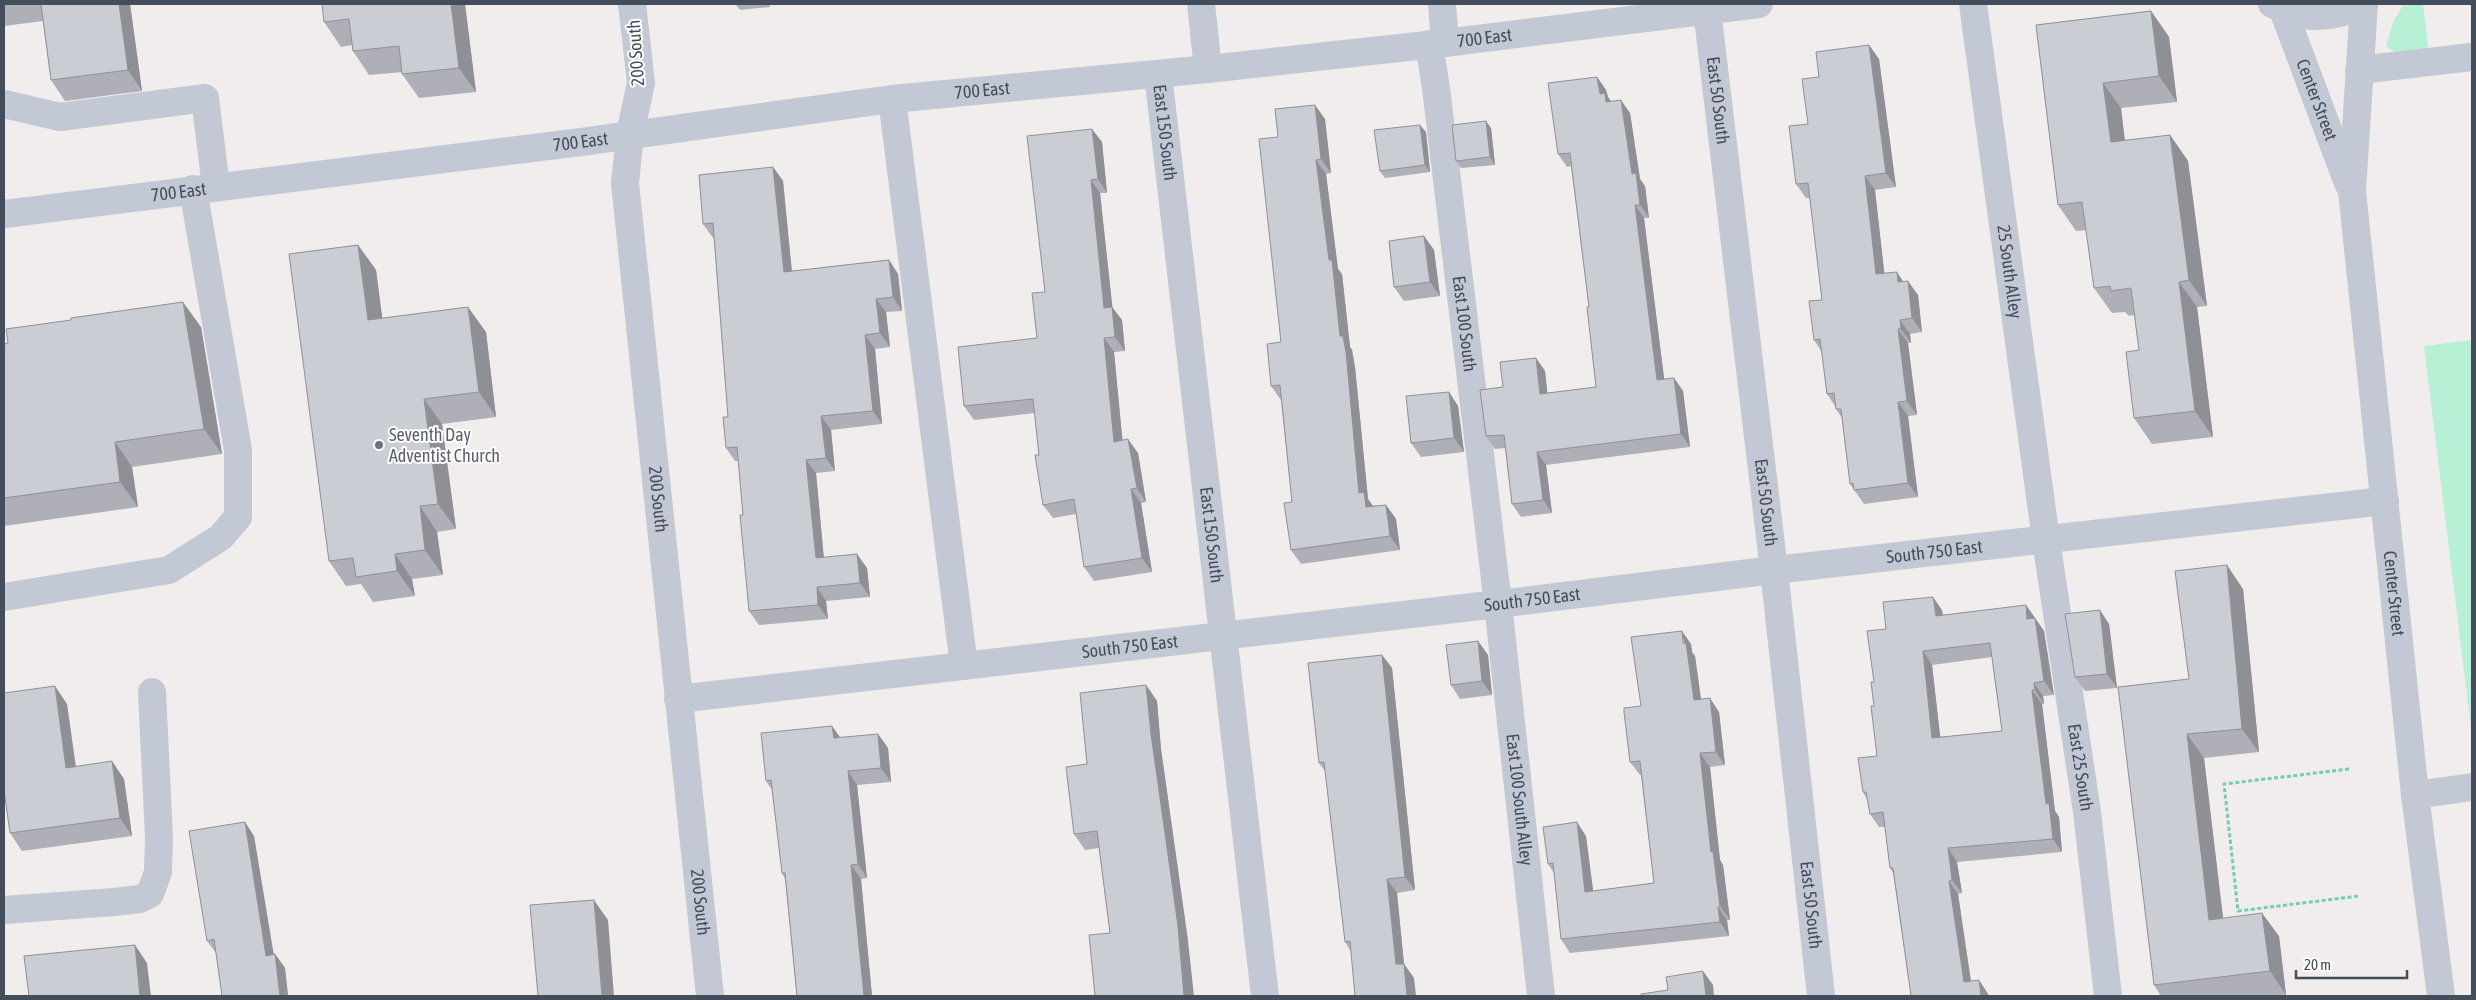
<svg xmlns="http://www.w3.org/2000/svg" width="2476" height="1000" font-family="'Asap Condensed',sans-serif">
<rect width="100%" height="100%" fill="#f0edec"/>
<path fill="#b7f1d5" d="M2404 4H2423L2429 53 2399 55 2386 46 2394 20Z
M2472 340V736L2424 346Z"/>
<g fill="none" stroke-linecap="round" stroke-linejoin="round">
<path stroke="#6ed0ad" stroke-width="3" stroke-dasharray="4 2.5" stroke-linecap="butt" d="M2349 769 2224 784 2238 911 2359 896"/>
<g stroke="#c2c9d5" stroke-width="28">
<path id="s1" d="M632 4 641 83 630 134 625 183 710 996"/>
<path d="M1201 4 1208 69"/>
<path d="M1442 4 1445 43"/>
<path id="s2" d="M1973 4 2046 540 2087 812 2108 996"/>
<path d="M2272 4C2303 21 2332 19 2364 4"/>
<path id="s3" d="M2364 4 2352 191 2415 795 2441 996"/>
<path id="s4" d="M1707 10 1774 570 1821 996"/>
<path id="s5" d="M2283 10 2348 183"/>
<path id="s6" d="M1429 44 1436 88 1498 604 1541 996"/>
<path d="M2359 70 2472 57"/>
<path id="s7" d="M1158 74 1265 996"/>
<path d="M892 99 964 666"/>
<path d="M4 104 60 117 205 98 216 187"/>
<path id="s8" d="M4 214 581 142 892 99 1208 69 1445 43 1759 4"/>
<path d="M4 597 169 570 221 537 238 517V450L193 189"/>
<path id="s9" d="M678 699 1498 604 1774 570 2385 501"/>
<path d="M2415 795 2472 787"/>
<path d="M4 910 114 902 140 899 150 894 158 872 159 837 152 692"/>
</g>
</g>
<path fill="#afb0b7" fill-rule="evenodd" d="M4 4H130L142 91 65 101 51 80 43 21 4 26Z
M465 4 476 92 419 98 402 74V72L369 75 353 51 352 45 341 47 324 22Z
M735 4H770V7L740 10Z
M2151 11 2169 37 2177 102 2121 108 2125 141 2170 135 2188 161 2207 306 2197 307 2213 437 2152 444 2134 418 2139 350 2134 315 2129 316 2125 312 2112 313 2094 288 2086 230 2076 231 2058 205 2036 25Z
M1869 45 1879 59 1896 187 1875 190 1884 273 1903 282 1918 295 1922 332 1910 334 1911 343H1908L1917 415 1908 416 1918 497 1864 504 1850 484 1842 418 1836 409 1835 406 1827 394 1822 352 1814 340 1822 300 1810 198H1806L1796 184 1819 77Z
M1597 77 1606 90 1608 97 1611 102 1630 113 1640 179 1645 186 1649 218H1644L1664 379 1674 378 1683 391 1690 447 1546 465 1552 513 1521 517 1512 504 1505 448 1495 449 1486 436 1503 387 1536 358 1545 371 1547 393 1596 387 1589 307 1571 166 1567 167 1558 154Z
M1325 119 1331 173 1326 174 1338 269 1342 274 1350 347 1352 350 1355 367 1368 499 1373 506 1386 505 1396 519 1400 550 1301 564 1291 550 1292 502 1281 400 1271 386 1281 342 1278 137Z
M1491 128 1495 165 1461 168 1456 161Z
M1426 132 1430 172 1385 178 1380 171Z
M1102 142 1107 193H1100L1112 307 1122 320 1125 351 1114 352 1122 440 1138 453 1146 502 1141 503 1152 572 1094 581 1084 567 1076 514 1053 518 1043 505 1035 413 974 420 964 406 1037 338 1045 292Z
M773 167 783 181 792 271 889 260 898 274 902 311 886 312 890 347 875 349 882 424 831 430 835 471 816 473 824 558 867 568 870 597 826 601 828 619 759 625 749 611 743 515 738 461H735L726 448 728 417 714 238H713L703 224Z
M1424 236 1434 250 1440 296 1404 301 1394 287Z
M358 245 376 270 382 319 486 332 496 417 442 424 456 529 437 532 443 575 412 579 415 596 373 602 361 584 346 586 329 561Z
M201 327 222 454 132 467 138 507 4 526V344Z
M1449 392 1458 406 1464 452 1421 457 1411 443Z
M2243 589 2259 752 2204 758 2223 918 2279 936 2286 995 2277 996H2161L2154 985 2189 679Z
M2026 605 2044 631 2054 695 2043 696 2044 704H2042L2055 811 2059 817 2062 852 1957 862 1962 893 1958 894 1971 981 1979 980 1988 994 1910 988 1893 873 1890 868 1885 827H1879L1870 814 1867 799 1863 792 1877 756 1874 706V682L1886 629 1942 610 1943 616ZM1992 657 2002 731 1940 737 1932 665Z
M2109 624 2117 688 2085 691 2075 677Z
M1478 641 1488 655 1492 695 1460 699 1451 685Z
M1691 644 1692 652 1695 656 1701 699 1719 712 1725 765 1710 767 1720 860 1723 865 1730 920H1727L1729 936 1570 953 1561 939 1554 873 1548 864 1586 836 1593 891 1654 883 1641 775H1640L1630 762 1641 706Z
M1382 655 1392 668 1415 890 1397 893 1404 964 1414 978 1350 950 1345 942 1325 771 1319 763Z
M1146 685 1157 701 1161 749 1188 941 1110 933 1099 848 1085 850 1074 834 1087 764Z
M67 704 76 766 124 779 132 836 22 851 10 833Z
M878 734 888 748 891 782 857 785 867 878 861 879 872 996H797L785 879 782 873 772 790 766 781 841 738Z
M254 836 274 955 275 954 285 968 288 996H222L216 953 207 941Z"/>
<path fill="#8e9095" d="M119 4H130L142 91 128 70Z
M451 4H465L476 92 459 68Z
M2151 11 2169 37 2177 102 2159 76Z
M1869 45 1879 59 1896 187 1886 173Z
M1597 77 1606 90 1608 97 1614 106 1615 115 1600 94Z
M2103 83 2121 108 2128 168 2111 142Z
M1621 100 1630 113 1640 179 1645 186 1649 218 1640 205 1632 174Z
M1315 105 1325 119 1331 173 1321 159Z
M1486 121 1491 128 1495 165 1490 157Z
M1420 125 1426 132 1430 172 1425 165Z
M1092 129 1102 142 1107 193 1098 179Z
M2170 135 2188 161 2207 306 2189 280Z
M1316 160 1326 174 1338 269 1342 274 1350 347 1352 350 1355 367 1368 499 1373 506 1366 507 1359 493Z
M773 167 783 181 793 285 784 272Z
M1865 176 1875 190 1886 288 1876 274Z
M1091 180 1100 193 1114 321 1104 308Z
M1635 205 1644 218 1666 393 1657 380Z
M1424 236 1434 250 1440 296 1430 282Z
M358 245 376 270 386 346 368 320Z
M889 260 898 274 902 311 893 297Z
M1897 272 1906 286 1898 282Z
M1908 281 1918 295 1922 332 1912 318Z
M2179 282 2197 307 2213 437 2195 411Z
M876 299 886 312 890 347 880 333Z
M183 302 201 327 222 454 204 429Z
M468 307 486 332 496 417 479 392Z
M1112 307 1122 320 1125 351 1115 337Z
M1900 320 1910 334 1911 343 1901 329Z
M1898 329 1908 343 1917 415 1907 401Z
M865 335 875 349 882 424 873 411Z
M1104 338 1114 352 1124 455 1114 442Z
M1536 358 1545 371 1549 407 1540 394Z
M1674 378 1683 391 1690 447 1681 434Z
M1449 392 1458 406 1464 452 1454 438Z
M424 399 442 424 456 529 438 504Z
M1898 402 1908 416 1918 497 1908 483Z
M821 416 831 430 835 471 826 458Z
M1128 439 1138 453 1146 502 1137 488Z
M115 442 132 467 138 507 120 482Z
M1537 452 1546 465 1552 513 1543 500Z
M806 460 816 473 825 572 816 558Z
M1131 489 1141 503 1152 572 1142 558Z
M1386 505 1396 519 1400 550 1390 536Z
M420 506 437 532 443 575 425 550Z
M395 554 412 579 415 596 397 571Z
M857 554 867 568 870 597 860 583Z
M2227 565 2243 589 2259 752 2242 729Z
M817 587 826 601 828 619 818 605Z
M1933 597 1942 610 1945 630 1936 616Z
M2026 605 2044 631 2054 695 2044 681 2027 619Z
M2100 610 2109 624 2117 688 2107 674Z
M1682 631 1691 644 1692 652 1695 656 1703 714 1694 700Z
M1478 641 1488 655 1492 695 1482 681Z
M1923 651 1932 665 1942 752 1932 738Z
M1382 655 1392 668 1415 890 1405 877Z
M2034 683 2043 696 2044 704 2035 690Z
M1146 685 1157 701 1161 749 1188 941 1194 996H1184L1151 734Z
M55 686 67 704 78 785 66 768Z
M2032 690 2042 704 2055 811 2059 817 2062 852 2053 839 2046 804Z
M1710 698 1719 712 1725 765 1716 752Z
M832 726 842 740 834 738Z
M878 734 888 748 891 782 881 768Z
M2187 734 2204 758 2226 943 2209 920Z
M1700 753 1710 767 1720 860 1723 865 1730 920 1720 906 1711 852Z
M112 761 124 779 132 836 120 818Z
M848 771 857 785 867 878 858 864Z
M245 822 254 836 276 970 266 956Z
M1577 822 1586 836 1595 905 1585 892Z
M1948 848 1957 862 1962 893 1952 880Z
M851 865 861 879 872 996H864Z
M1387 879 1397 893 1404 964 1414 978 1416 996H1407L1396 964Z
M1949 881 1958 894 1973 996 1964 982Z
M594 900 608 920 614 996H602Z
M1718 907 1727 920 1729 936 1720 922Z
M2262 913 2279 936 2286 995 2270 971Z
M135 945 147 963 151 996H140Z
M275 954 285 968 288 996H280Z
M1703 971 1713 985 1714 996H1706Z
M1979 980 1988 994 1989 996H1981Z"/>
<path fill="#cbcdd5" stroke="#8e9095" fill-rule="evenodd" d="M41 4H119L128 70 51 80Z
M322 4H451L459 68 402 74 399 46 353 51 349 19 324 22Z
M2151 11 2159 76 2103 83 2111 142 2170 135 2189 280 2179 282 2195 411 2134 418 2126 352 2139 350 2131 288 2111 291 2110 286 2094 288 2082 202 2058 205 2036 25Z
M1869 45 1886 173 1865 176 1876 274 1897 272 1898 282 1908 281 1912 318 1900 320 1901 329H1898L1907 401 1898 402 1908 483 1854 490 1853 483 1850 484 1841 409H1836L1834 393 1827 394 1820 339 1814 340 1809 301 1822 300 1808 183 1796 184 1789 126 1808 124 1802 79 1819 77 1816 52Z
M1597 77 1600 94 1605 93 1606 102 1621 100 1632 174 1636 173 1640 205H1635L1657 380 1674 378 1681 434 1537 452 1543 500 1512 504 1504 435 1486 436 1480 390 1503 387 1500 362 1536 358 1540 394 1596 387 1587 307H1589L1570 153 1558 154 1548 83Z
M1315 105 1321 159 1316 160 1329 260H1332L1340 336H1343L1346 352 1359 493 1364 492 1366 507 1386 505 1390 536 1291 550 1284 503 1292 502 1280 385 1271 386 1267 344 1281 342 1259 139 1278 137 1275 109Z
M1486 121 1490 157 1456 161 1452 125Z
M1420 125 1425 165 1380 171 1374 130Z
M1092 129 1098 179 1091 180 1104 308 1112 307 1115 337 1104 338 1114 442 1128 439 1137 488 1131 489 1142 558 1084 567 1074 499 1043 505 1035 455H1039L1033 399 964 406 958 347 1037 338 1032 293 1045 292 1027 136Z
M773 167 784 272 889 260 893 297 876 299 880 333 865 335 873 411 821 416 826 458 806 460 816 558 857 554 860 583 817 587 818 605 749 611 740 515H743L737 447 726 448 723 417H728L713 223 703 224 699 175Z
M1424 236 1430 282 1394 287 1389 241Z
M358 245 368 320 468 307 479 392 424 399 438 504 420 506 425 550 395 554 397 571 356 577 353 558 329 561 289 254Z
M183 302 204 429 115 442 120 482 4 498V344L8 343 6 329 71 320V318Z
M1449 392 1454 438 1411 443 1406 396Z
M2227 565 2242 729 2187 734 2209 920 2262 913 2270 971 2154 985 2118 687 2189 679 2175 571Z
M1933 597 1936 616 2026 605 2027 619 2035 618 2044 681 2034 683 2035 690H2032L2046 804 2049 803 2053 839 1948 848 1952 880 1949 881 1964 982 1979 980 1981 996H1911L1893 868H1890L1883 812 1870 814 1866 792H1863L1858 758 1877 756 1871 706H1874L1871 682H1874L1867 631 1886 629 1883 602ZM1990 643 2002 731 1932 738 1923 651Z
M2100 610 2107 674 2075 677 2065 614Z
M1682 631 1683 643H1686L1694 700 1710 698 1716 752 1700 753 1711 852 1713 851 1720 906 1718 907 1720 922 1561 939 1553 863 1548 864 1543 827 1577 822 1585 892 1654 883 1640 761 1630 762 1624 712V708L1641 706 1631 637Z
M1478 641 1482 681 1451 685 1446 645Z
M1382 655 1405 877 1387 879 1396 964H1404L1407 996H1355L1350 941 1345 942 1324 762 1319 763 1308 663Z
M1146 685 1151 734 1178 926 1184 996H1095L1089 935 1110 933 1097 831 1074 834 1066 767 1087 764 1080 693Z
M55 686 66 768 112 761 120 818 10 833 4 790V693Z
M832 726 834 738 878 734 881 768 848 771 858 864 851 865 864 996H797L785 873H782L771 780 766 781 761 733Z
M245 822 266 956 275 954 280 996H222L214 939 207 941 189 831Z
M594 900 602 996H538L530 905Z
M135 945 140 996H29L24 956Z
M1703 971 1706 996H1641V994L1668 990 1666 977Z"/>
<circle fill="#6b7280" stroke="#fff" stroke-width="2" cx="379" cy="445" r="5"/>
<g text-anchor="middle" stroke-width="4" stroke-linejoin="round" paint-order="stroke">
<g font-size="18" fill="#444d5b" stroke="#fff">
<text dy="6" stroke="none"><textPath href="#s8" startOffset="1491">700 East</textPath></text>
<text transform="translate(636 53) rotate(-94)" y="6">200 South</text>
<text dy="6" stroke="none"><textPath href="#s8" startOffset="986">700 East</textPath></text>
<text dy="6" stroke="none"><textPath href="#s4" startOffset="91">East 50 South</textPath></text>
<text dy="6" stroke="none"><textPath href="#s5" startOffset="96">Center Street</textPath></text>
<text dy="6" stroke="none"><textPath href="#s7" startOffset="59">East 150 South</textPath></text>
<text dy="6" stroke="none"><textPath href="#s8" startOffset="581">700 East</textPath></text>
<text dy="6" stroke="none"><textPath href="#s8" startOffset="176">700 East</textPath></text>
<text dy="6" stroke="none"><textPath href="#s2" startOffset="270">25 South Alley</textPath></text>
<text dy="6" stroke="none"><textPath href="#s6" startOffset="282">East 100 South</textPath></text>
<text dy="6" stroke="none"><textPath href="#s1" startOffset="499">200 South</textPath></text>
<text dy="6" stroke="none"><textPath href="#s4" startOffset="496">East 50 South</textPath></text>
<text dy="6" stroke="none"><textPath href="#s7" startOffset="464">East 150 South</textPath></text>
<text dy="6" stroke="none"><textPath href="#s9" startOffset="1265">South 750 East</textPath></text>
<text dy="6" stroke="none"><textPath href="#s3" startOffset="592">Center Street</textPath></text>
<text dy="6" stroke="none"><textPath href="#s9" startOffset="860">South 750 East</textPath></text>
<text dy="6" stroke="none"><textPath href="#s9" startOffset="455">South 750 East</textPath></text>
<text dy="6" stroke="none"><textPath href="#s2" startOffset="771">East 25 South</textPath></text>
<text dy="6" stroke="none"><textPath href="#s6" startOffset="761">East 100 South Alley</textPath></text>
<text dy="6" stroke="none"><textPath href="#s1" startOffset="904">200 South</textPath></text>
<text dy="6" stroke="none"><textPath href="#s4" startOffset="901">East 50 South</textPath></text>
</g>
<g font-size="18" fill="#5b616d" stroke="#fff" text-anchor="start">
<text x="389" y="441">Seventh Day<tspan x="389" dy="21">Adventist Church</tspan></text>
</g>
</g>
<rect width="2476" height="1000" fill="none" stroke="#444d5b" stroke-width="10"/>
<path d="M2296 970v8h111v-8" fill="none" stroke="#444d5b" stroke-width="2.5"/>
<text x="2304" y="970" font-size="15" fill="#444d5b" stroke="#ffffff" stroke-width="4" paint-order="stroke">20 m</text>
</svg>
